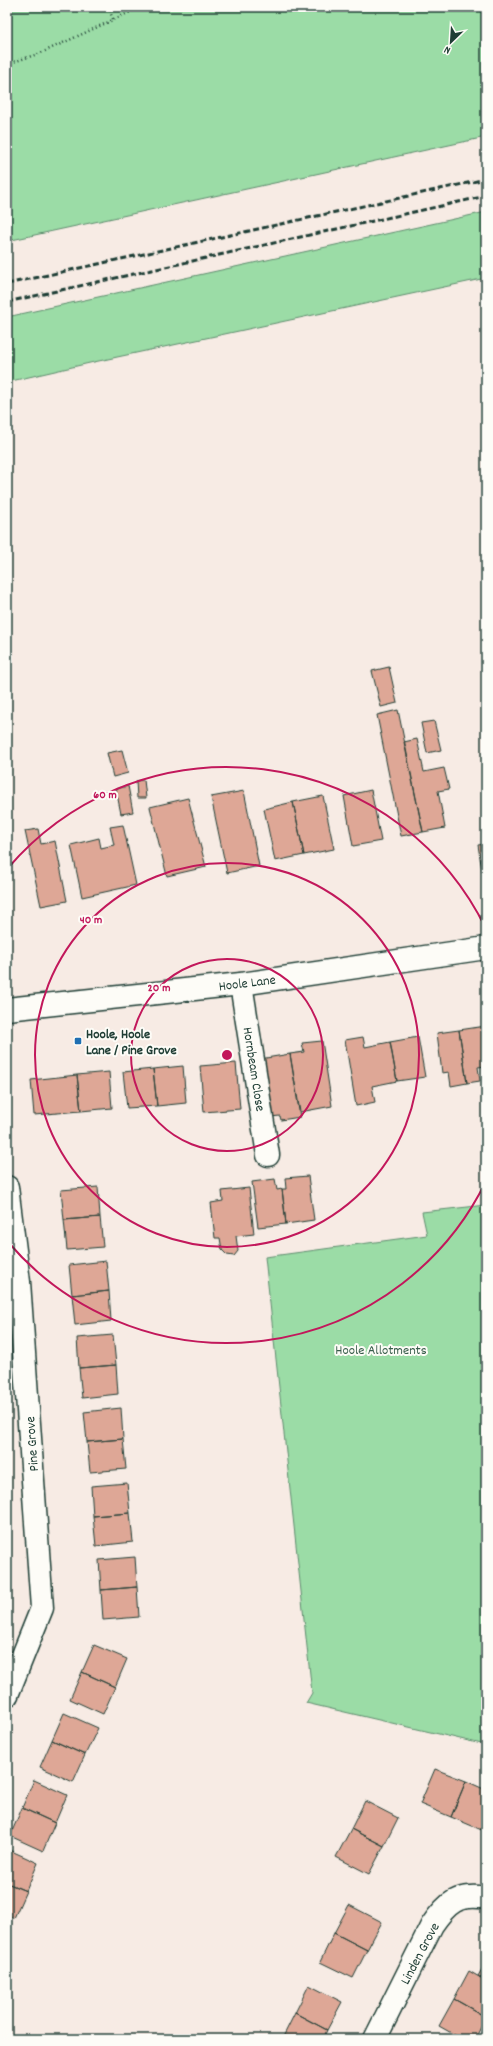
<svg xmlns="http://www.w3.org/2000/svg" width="493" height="2046" font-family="Dekko,sans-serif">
<rect width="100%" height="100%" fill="#f7ebe4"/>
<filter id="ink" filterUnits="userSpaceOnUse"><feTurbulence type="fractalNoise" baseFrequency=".025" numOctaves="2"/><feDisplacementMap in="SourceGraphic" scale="8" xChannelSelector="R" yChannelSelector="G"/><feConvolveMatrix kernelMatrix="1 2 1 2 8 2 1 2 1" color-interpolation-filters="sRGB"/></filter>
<g filter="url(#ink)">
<path fill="#9bdca6" stroke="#5d8c6d" d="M7 7H486V137L7 241Z
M486 212V278L94 362 7 382V317Z
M486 1205V1745L306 1703 312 1693 265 1257 427 1235 422 1212Z"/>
<path fill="#dea796" stroke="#1f3d34" d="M389 667 397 703 381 707 372 671Z
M398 710 423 832 401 836 377 715Z
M434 721 441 750 427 753 421 723Z
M417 739 424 772 444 768 449 789 438 791 445 828 423 832 404 742Z
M122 750 128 773 113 777 107 753Z
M144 780 146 798H137L136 781Z
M128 786 133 812 121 814 116 789Z
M371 790 381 841 353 846 344 796Z
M244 791 259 866 227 873 211 797Z
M323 796 334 849 304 855 293 802Z
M188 798 206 867 167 876 150 807Z
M293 802 304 855 275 861 264 809Z
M123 825 136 885 82 897 71 845 99 838 101 848 114 845 110 827Z
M38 829 41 844 55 841 67 901 41 906 25 831Z
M486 844V876L483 877 478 845Z
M486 1026V1066L478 1067 480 1081 467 1083 459 1030Z
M459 1030 467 1083 451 1086 449 1072 442 1073 437 1033Z
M363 1037 365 1047 390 1042 397 1081 372 1086 375 1102 356 1106 345 1040Z
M418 1037 425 1077 397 1081 390 1042Z
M322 1041 332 1106 300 1112 290 1054 304 1052 302 1043Z
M290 1054 300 1117 281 1120 280 1116 270 1117 260 1059Z
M236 1063 240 1109 204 1112 200 1066Z
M183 1066 186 1103 157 1106 153 1069Z
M153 1069 157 1106 127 1108 123 1072Z
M109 1072 112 1108 81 1111 77 1075Z
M77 1075 81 1111 34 1115 31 1080Z
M308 1176 314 1220 286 1224 282 1189H286L285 1178Z
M275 1179 277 1190 282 1189 286 1224 258 1227 252 1182Z
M98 1187 100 1217 64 1220 61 1190Z
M249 1188 254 1234 236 1236 238 1251 234 1256 227 1255 222 1250 220 1238H215L211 1203 223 1201 222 1191Z
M100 1217 103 1247 67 1250 64 1220Z
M106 1261 109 1291 72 1295 69 1265Z
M109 1291 111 1321 75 1325 72 1295Z
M113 1335 116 1365 79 1368 77 1338Z
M116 1365 118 1394 82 1398 79 1368Z
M121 1408 123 1439 87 1442 84 1412Z
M123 1439 126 1469 90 1472 87 1442Z
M127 1483 130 1513 93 1516 91 1486Z
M130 1513 133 1542 96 1546 93 1516Z
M135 1557 137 1587 101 1590 99 1560Z
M137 1587 139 1617 103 1620 101 1590Z
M94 1645 127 1659 115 1687 82 1672Z
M82 1672 115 1687 103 1714 70 1699Z
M64 1713 98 1728 85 1755 52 1740Z
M52 1740 85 1755 73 1782 40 1767Z
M435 1769 466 1781 451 1817 420 1804Z
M34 1780 67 1795 55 1823 22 1808Z
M466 1781 486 1790V1827L484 1831 451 1817Z
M365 1801 398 1818 384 1846 351 1829Z
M22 1808 55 1823 43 1851 10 1836Z
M351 1829 384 1846 369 1874 336 1857Z
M7 1849 38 1863 26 1891 7 1883Z
M7 1883 26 1891 14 1918 7 1915Z
M349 1905 382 1922 367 1950 334 1933Z
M334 1933 367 1950 353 1978 320 1962Z
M485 1964H486V1981L478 1976Z
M469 1971 486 1981V2017L454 1999Z
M309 1985 342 2002 327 2030 295 2013Z
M454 1999 486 2017 475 2039H462L439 2026Z
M295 2013 327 2030 323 2039H282Z"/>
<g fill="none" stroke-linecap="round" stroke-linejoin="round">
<g stroke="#1f3d34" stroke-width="25">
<path id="street" d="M241 984 268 1155
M7 1187 19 1282 42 1608 7 1695
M375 2039 432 1925C447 1903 458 1893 486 1898"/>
</g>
<g stroke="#1f3d34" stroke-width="25">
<path id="secondary" d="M7 1009 241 984 486 948"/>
</g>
<path stroke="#1f3d34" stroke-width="2.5" stroke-dasharray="1 3" stroke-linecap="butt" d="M108 7 113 19
M7 64 41 53 141 7"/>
<use href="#street" stroke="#fdfcf7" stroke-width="22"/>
<use href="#secondary" stroke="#fdfcf7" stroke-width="22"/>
<path stroke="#1f3d34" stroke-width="3" stroke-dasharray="6 3" stroke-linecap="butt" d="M7 284 486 179
M7 302 486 196"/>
</g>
</g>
<g fill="none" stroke="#c2185b" stroke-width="2">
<circle cx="227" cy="1055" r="96"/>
<circle cx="227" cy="1055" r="192"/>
<path d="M486 1181A288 288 0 0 1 8 1242M8 868A288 288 0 0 1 486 929"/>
</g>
<rect fill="#1f6fb2" stroke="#fdfcf7" stroke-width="1.5" x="74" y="1037" width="8" height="8" rx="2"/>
<g text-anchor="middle" stroke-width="4" stroke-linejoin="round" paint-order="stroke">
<g font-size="14" fill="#1f3d34" stroke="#fdfcf7">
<text transform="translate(247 982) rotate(-7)" y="5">Hoole Lane</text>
<text transform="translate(255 1069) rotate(81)" y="5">Hornbeam Close</text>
<text transform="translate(31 1444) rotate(-94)" y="5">Pine Grove</text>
<text transform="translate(419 1953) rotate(-62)" y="5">Linden Grove</text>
</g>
<g font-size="14" font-weight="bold" fill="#1f3d34" stroke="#fdfcf7" text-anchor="start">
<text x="86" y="1038">Hoole, Hoole<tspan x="86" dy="16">Lane / Pine Grove</tspan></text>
</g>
<g font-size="14" fill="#385d4b" stroke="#fdfcf7">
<text x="381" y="1354">Hoole Allotments</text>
</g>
</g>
<circle cx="227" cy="1055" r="6" fill="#c2185b" stroke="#fdfcf7" stroke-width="2"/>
<g font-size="12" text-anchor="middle" font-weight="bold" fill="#c2185b" stroke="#fdfcf7" stroke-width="4" stroke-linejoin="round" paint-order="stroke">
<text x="105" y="798">60 m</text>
<text x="91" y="923">40 m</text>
<text x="159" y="991">20 m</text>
</g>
<rect width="493" height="2046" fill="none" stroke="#fdfcf7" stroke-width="24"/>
<rect x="12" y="12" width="469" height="2022" fill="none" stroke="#1f3d34" stroke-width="1.5" filter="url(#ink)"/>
<g transform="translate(451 42) rotate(205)" stroke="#fdfcf7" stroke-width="3" paint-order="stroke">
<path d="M0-3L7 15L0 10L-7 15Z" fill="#1f3d34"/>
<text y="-6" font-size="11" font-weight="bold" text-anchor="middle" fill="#1f3d34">N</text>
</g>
</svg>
